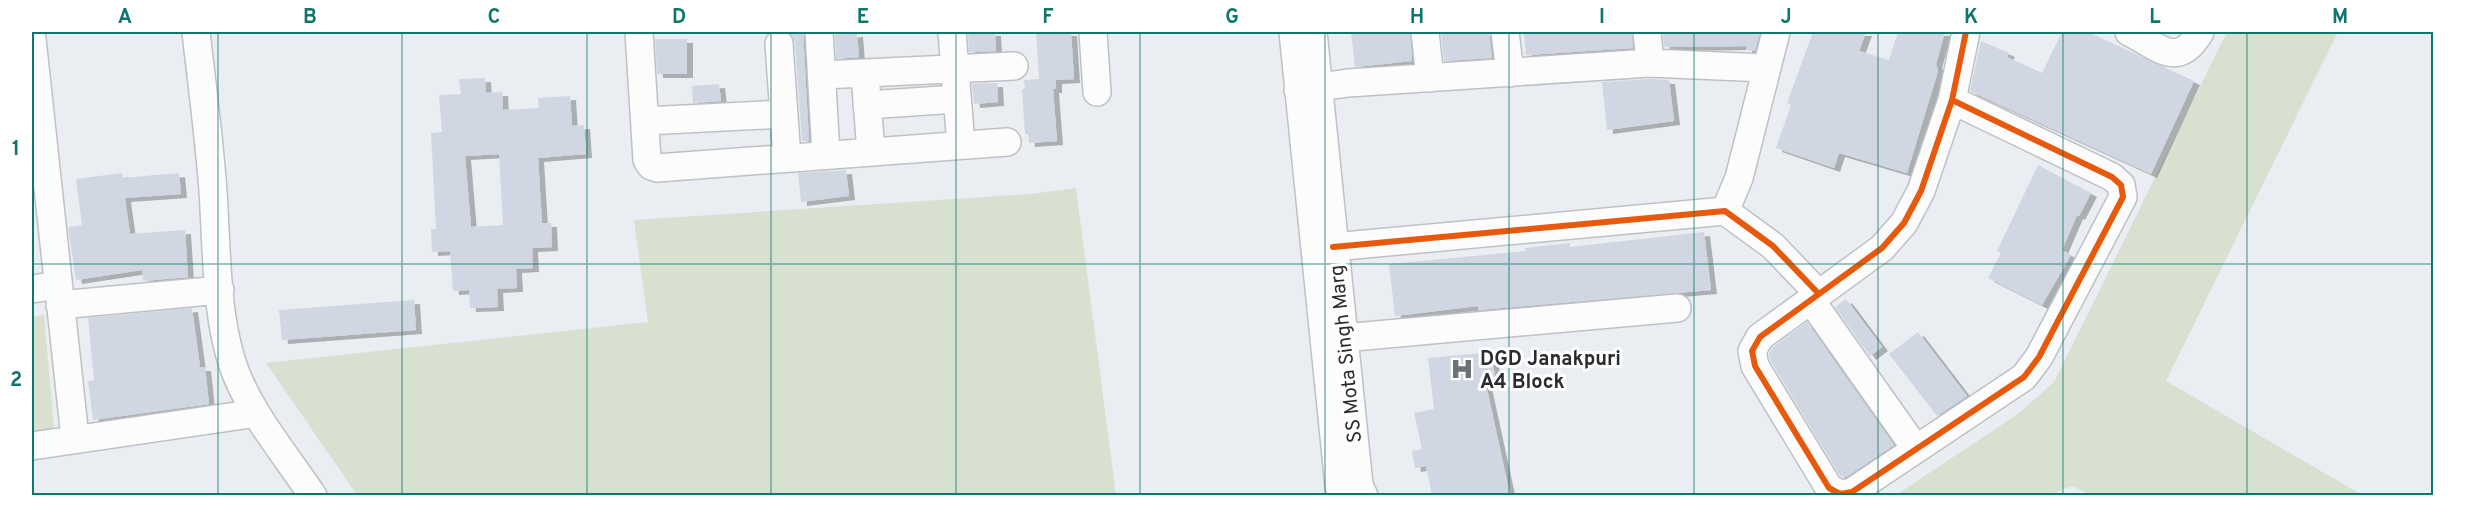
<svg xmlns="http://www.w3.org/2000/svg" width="2465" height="527" font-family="Overpass,sans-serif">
<defs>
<filter id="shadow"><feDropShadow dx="6" dy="4" stdDeviation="0" flood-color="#0004"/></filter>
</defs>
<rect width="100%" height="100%" fill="#eaeef2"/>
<path fill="#d8e0cf" d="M2227 32H2338L2166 381 2362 495 2093 496 2072 486 2045 496 1896 495 2018 414 2054 382Z
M1076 188 1116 495H357L266 363 648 322 634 220 1031 194Z
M44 315 54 428 32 433V317Z"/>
<path fill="#d0d7e2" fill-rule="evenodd" filter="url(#shadow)" d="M788 32H803L809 141H802L795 43Z
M968 32H995L996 51 969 52Z
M1036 32H1071L1074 79 1056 80V89H1053L1057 141 1029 143 1028 134H1025L1022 89H1025L1024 80 1039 79Z
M1351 32H1410L1412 61 1355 67Z
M1441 32H1489L1492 58 1444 61Z
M1524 32H1632L1633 48 1526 55Z
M1663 32H1760L1755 51 1746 50V46L1664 47Z
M1813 32H1866L1859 51 1889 60 1898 32H1945L1936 64 1938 71 1907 173 1839 153 1834 168 1776 148 1791 105 1787 103Z
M2062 32H2088L2194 81 2151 174 1970 91 1981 41 2009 53 2007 57 2042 73Z
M857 33 859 57 836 59 835 35Z
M655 39H687V74H657Z
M485 78 486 93 502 92 503 110 539 108 538 98 570 96 572 126 584 125 586 154 538 158 542 223H551L552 247 532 248 533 268 516 269 517 288 497 289 498 307 470 308 469 290 453 291 450 251 432 252 431 229H436L431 133 442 132 439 95 461 94 459 79ZM499 154 503 225 471 227 465 156Z
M1650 79 1669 80 1674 121 1607 130 1602 82Z
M997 83 998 102 974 104 972 84Z
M719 84 721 101 693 103 692 86Z
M2038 165 2091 193 2079 216 2077 215 2062 250 2071 255 2042 305 1988 278 2001 253 1997 251Z
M846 170 849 196 801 202 798 173Z
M122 173V178L179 173 181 194 125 198 130 234 185 230 188 277 143 281 142 270 76 280 68 227 82 225 76 179Z
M1704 232 1711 290 1478 310V306L1395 316 1389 264 1526 251 1525 248 1570 243V247Z
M1846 299 1882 347 1870 356 1835 307Z
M414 300 416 330 282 340 279 310Z
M192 308 200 367H205L209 404 93 420 88 381 94 380 88 318Z
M1807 322 1894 445 1846 477 1840 476 1770 360 1769 354 1772 348Z
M1918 332 1967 396 1937 416 1889 354Z
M1492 352 1495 379 1485 380 1510 495H1432L1426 466 1415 468 1412 451 1422 449 1414 413 1434 409 1428 358Z"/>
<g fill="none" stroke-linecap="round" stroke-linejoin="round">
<g stroke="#bec1c4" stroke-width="30">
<path id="minor" d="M196 32C202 85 209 137 213 191 217 249 215 322 237 376 255 419 287 457 313 496
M639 32 647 160 651 166 657 168 1007 142
M819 32 826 155
M952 32 961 145
M1093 32 1097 92
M1293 32 1339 486 1343 496
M1313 32 1359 485 1364 496
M1425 32 1430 78
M1505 32 1510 73
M1647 32 1650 63
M2129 32C2159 47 2178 70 2200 32
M32 39 75 438
M779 44 787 158
M822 75 1014 66
M866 87 871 152
M1298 90 1348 83 1650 63 1765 68
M1952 100 2112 177 2121 185 2123 197 2039 357 2024 377 1852 492 1840 494 1829 488 1755 366 1752 351 1760 337 1882 248 1904 223 1921 191 1952 100 1966 32
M867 105 957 99
M645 121 784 114
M1725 211 1739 178 1776 32
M1333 247 1725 211 1773 246 1818 293
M32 289 58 285
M1810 299 1916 449
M60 305 220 290
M1343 338 1677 308
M32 446 256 413"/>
</g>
<use href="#minor" stroke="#fcfcfd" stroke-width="27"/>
<g stroke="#fff" stroke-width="10">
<path id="cycleway" d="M1952 100 2112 177 2121 185 2123 197 2039 357 2024 377 1852 492 1840 494 1829 488 1755 366 1752 351 1760 337 1882 248 1904 223 1921 191 1952 100 1966 32
M1333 247 1725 211 1773 246 1818 293"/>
</g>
<use href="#cycleway" stroke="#e8590c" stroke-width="6"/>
</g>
<path fill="none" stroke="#0f766e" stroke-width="1.5" stroke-opacity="0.55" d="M218 32V496M402 32V496M587 32V496M771 32V496M956 32V496M1140 32V496M1325 32V496M1509 32V496M1694 32V496M1878 32V496M2063 32V496M2247 32V496M32 264H2434"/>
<defs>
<g id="hospital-bare" transform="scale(1.8)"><path d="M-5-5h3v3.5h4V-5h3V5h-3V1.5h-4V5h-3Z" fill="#6d7074" stroke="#fff" stroke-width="2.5" paint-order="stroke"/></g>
</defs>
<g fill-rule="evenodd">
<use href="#hospital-bare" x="1462" y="369"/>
</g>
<g text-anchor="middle" stroke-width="6" stroke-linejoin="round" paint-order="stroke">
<g font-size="20" fill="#2a2c30" stroke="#fff">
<text transform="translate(1345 354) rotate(-96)" y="7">SS Mota Singh Marg</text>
</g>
<g font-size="20" font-weight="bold" fill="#2a2c30" stroke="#fff" text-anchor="start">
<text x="1480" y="365">DGD Janakpuri<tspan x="1480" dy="23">A4 Block</tspan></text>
</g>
</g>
<rect width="2465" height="527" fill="none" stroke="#ffffff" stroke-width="66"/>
<rect x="33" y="33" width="2399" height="461" fill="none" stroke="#0f766e" stroke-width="2"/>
<g font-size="20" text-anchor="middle" font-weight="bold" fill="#0f766e">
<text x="125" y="23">A</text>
<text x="310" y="23">B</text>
<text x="494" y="23">C</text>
<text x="679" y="23">D</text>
<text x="863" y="23">E</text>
<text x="1048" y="23">F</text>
<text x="1232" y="23">G</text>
<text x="1417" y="23">H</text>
<text x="1602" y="23">I</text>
<text x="1786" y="23">J</text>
<text x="1971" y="23">K</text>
<text x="2155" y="23">L</text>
<text x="2340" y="23">M</text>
<text x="16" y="155">1</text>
<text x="16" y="386">2</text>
</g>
</svg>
